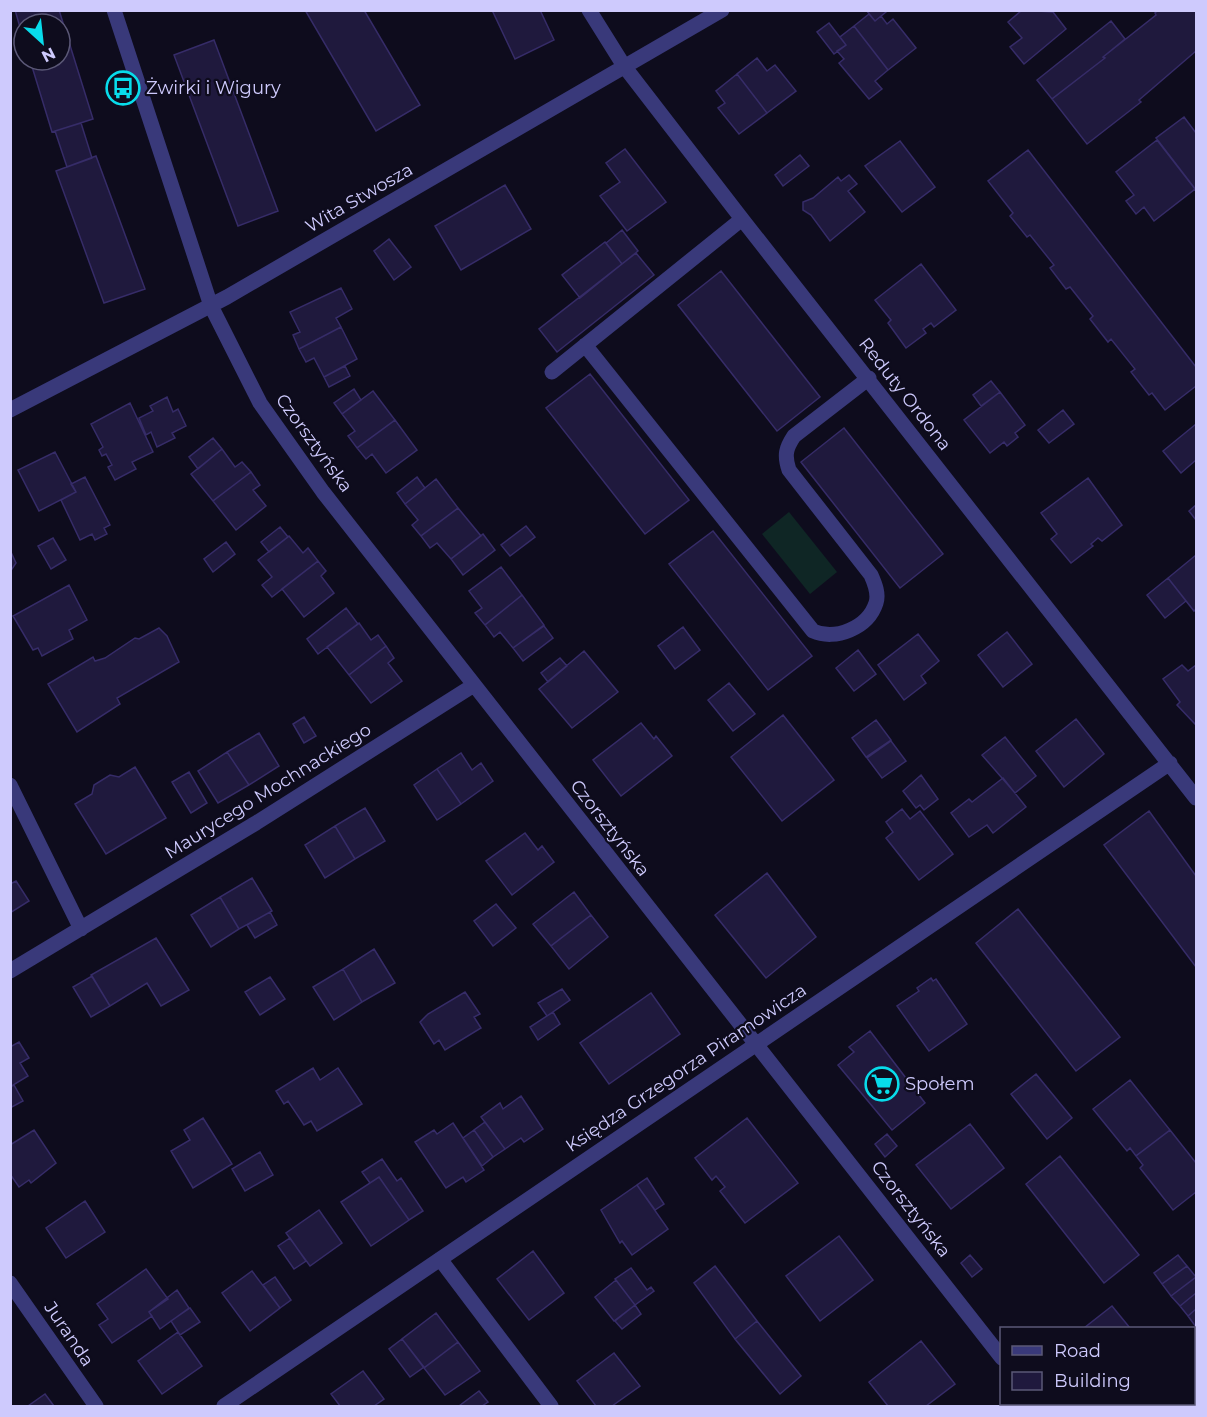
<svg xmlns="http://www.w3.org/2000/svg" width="1207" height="1417" font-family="Montserrat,sans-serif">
<rect width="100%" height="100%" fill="#0e0c1d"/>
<path fill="#0f2625" d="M789 512 837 572 810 594 762 534Z"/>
<path fill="#1f193d" stroke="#362c68" stroke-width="1.5" d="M15 10H59L93 119 52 132 30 60H60V24H24V41Z
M305 10H364L420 105 376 131Z
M492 10H540L554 40 515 59Z
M866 10H884L886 12 875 21Z
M1022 10 1053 12 1066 29 1024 64 1010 47 1022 38 1008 22Z
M1158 10H1196V51L1139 100 1141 102 1087 144 1052 99 1105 58 1103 57 1156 15 1155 13Z
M869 14 875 21 881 16 887 24 893 19 916 48 888 70 854 26Z
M1111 21 1125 39 1103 57 1105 58 1052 99 1037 80Z
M829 23 846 45 834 54 817 32Z
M854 26 888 70 875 81 882 89 869 99 839 63 844 59 837 51 846 45 840 37Z
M214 40 278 211 238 226 174 55Z
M757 58 767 71 775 65 796 91 767 113 737 74Z
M737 74 767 113 739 134 718 108 725 103 716 91Z
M1184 117 1196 133V190L1156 138Z
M81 123 92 158 67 167 55 131Z
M1157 140 1195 189 1154 221 1144 207 1136 214 1126 201 1134 195 1116 172Z
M900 141 935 187 902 212 865 166Z
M625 149 666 202 627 231 600 196 620 182 606 163Z
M1028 150 1196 367V386L1165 410 1152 393 1149 395 1131 372 1135 369 1111 339 1108 342 1090 319 1093 316 1070 287 1066 289 1050 268 1054 265 1030 235 1027 237 1010 216 1013 213 988 181Z
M800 155 809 166 783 186 775 175Z
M96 156 145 289 104 303 56 171Z
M849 175 857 184 848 191 865 212 830 241 811 215 803 210V202L813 198 838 177 841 181Z
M505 185 531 229 461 270 435 226Z
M622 230 638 251 622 264 606 243Z
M389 239 411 267 394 280 374 251Z
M605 242 622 264 580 298 562 275Z
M636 253 654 275 557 352 539 329Z
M921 264 956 310 934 327 931 323 923 329 926 333 906 348 888 323 891 320 875 300Z
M721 271 820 397 777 431 678 305Z
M341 288 352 309 336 318 341 327 299 349 293 335 300 332 290 312Z
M341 327 357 359 324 377 314 358 306 362 299 349Z
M345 366 350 376 329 387 324 377Z
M590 374 689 500 645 534 546 408Z
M991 381 1000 392 981 406 973 395Z
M354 389 361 400 342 414 334 403Z
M373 391 395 420 357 448 348 436 355 431 342 414Z
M1000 392 1025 425 1015 433 1018 437 1007 446 1004 442 990 453 964 420Z
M167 397 173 412 178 409 186 426 172 433 175 438 157 447 151 432 146 435 139 418 153 411 150 406Z
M130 403 153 452 132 462 136 469 115 480 108 467 112 465 106 454 102 456 99 450 103 447 91 424Z
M1063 410 1074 424 1049 443 1038 430Z
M395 420 417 450 386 473 372 454 366 459 357 448Z
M1196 424V460L1181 473 1163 451Z
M844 428 943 554 900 588 801 462Z
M213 438 222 449 198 469 189 457Z
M222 449 235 467 242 462 251 472 213 501 191 474Z
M55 452 76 492 39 511 18 470Z
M251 472 260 485 253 490 266 506 236 530 213 501Z
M85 477 110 525 104 528 107 534 95 540 92 534 80 540 61 500 76 492 71 484Z
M417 477 425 488 405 504 397 493Z
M1088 478 1122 525 1102 541 1098 538 1091 544 1093 546 1071 563 1051 539 1057 534 1041 513Z
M436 479 458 508 421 536 412 525 418 520 405 504Z
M1196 505V520L1189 511Z
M458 508 481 536 451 559 437 543 430 548 421 536Z
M526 526 535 537 510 556 501 545Z
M280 527 288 537 269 552 261 542Z
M713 531 812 656 768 690 669 564Z
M483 534 495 550 463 575 451 559Z
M289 536 303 553 308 548 318 561 272 597 262 585 272 577 258 560Z
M53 538 66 560 51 569 38 546Z
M226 542 235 554 213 572 204 559Z
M10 550 16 563 10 572Z
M1196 555V609L1194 611 1168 578Z
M318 561 326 571 321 576 334 593 304 617 282 589Z
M501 567 522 595 485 625 475 613 482 608 469 591Z
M1168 578 1186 601 1165 618 1147 595Z
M69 585 87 620 69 630 73 639 42 656 38 648 33 650 13 616Z
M522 595 544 625 513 648 500 632 494 637 485 625Z
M346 608 358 624 318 654 307 639Z
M359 623 371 640 378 635 386 646 349 675 327 647Z
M544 626 553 638 523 661 513 648Z
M683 627 700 650 675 669 658 646Z
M159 628 167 636 179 662 117 698 120 704 77 732 48 684 93 657 95 661 105 658 135 638 139 639Z
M1007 632 1032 664 1003 687 978 655Z
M918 634 939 661 921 676 926 683 904 700 878 665Z
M386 646 394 658 388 663 402 681 371 703 349 675Z
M858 650 876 674 854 691 836 668Z
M584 651 618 692 572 728 539 689Z
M560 658 567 666 548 682 541 673Z
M1182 665 1188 671 1196 665V725L1177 705 1180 702 1163 679Z
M729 683 755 714 733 731 708 700Z
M783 715 834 780 782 821 731 757Z
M304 717 316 736 304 743 293 724Z
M1076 719 1104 754 1064 787 1036 751Z
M876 720 891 740 866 757 852 738Z
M641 723 654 739 656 736 672 756 621 796 593 760Z
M259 733 279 766 249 785 227 752Z
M1005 737 1036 776 1015 793 982 755Z
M891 741 906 761 882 778 867 758Z
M227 752 249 785 218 803 198 771Z
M461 753 472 770 481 763 493 781 461 804 437 769Z
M135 767 166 818 106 854 75 804 92 794 94 785 110 775 119 777Z
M437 769 461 804 437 820 414 785Z
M189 772 207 803 191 813 172 782Z
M921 775 938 799 924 810 920 805 916 808 903 791Z
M1003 778 1026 807 993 833 987 825 969 837 951 813 969 799 972 802Z
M365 808 385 841 355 859 335 826Z
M902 809 910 819 920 811 953 854 919 880 886 838 893 832 886 822Z
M1149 811 1196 876V967L1104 845Z
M335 826 355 859 325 878 305 845Z
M525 833 538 850 542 846 554 862 512 895 486 861Z
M767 873 816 937 766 978 715 915Z
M252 878 272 911 239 929 220 897Z
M16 881 29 901 10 913V884Z
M574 892 591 915 551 946 533 924Z
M220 897 239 929 211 947 191 915Z
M496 904 516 928 493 946 474 921Z
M1018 909 1120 1037 1076 1071 976 943Z
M270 912 277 925 255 938 247 925Z
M591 915 608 937 569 969 551 946Z
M156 938 189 990 161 1006 147 983 110 1006 91 975Z
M374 949 395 983 362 1002 343 969Z
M343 969 362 1002 334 1020 313 987Z
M92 976 110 1006 91 1017 73 987Z
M270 977 285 999 260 1015 245 992Z
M931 978 933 981 936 979 967 1024 929 1051 897 1006 919 991 917 988Z
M562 989 570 1000 547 1016 538 1003Z
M465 992 480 1014 474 1017 481 1028 445 1050 439 1040 434 1044 420 1022 428 1014Z
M651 993 680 1034 609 1084 580 1043Z
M553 1012 560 1024 538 1040 530 1027Z
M870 1031 925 1103 892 1130 838 1065 854 1052 849 1047Z
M19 1042 29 1058 20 1063 28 1076 10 1087V1047Z
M313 1068 320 1080 338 1068 362 1104 317 1131 311 1121 304 1125 288 1101 284 1104 276 1091Z
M1036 1074 1072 1118 1047 1139 1011 1094Z
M1130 1080 1170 1130 1136 1156 1130 1148 1127 1151 1093 1109Z
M14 1085 23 1101 10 1108V1087Z
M521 1096 543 1129 524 1142 521 1138 505 1149 481 1117 500 1103 503 1109Z
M203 1118 232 1164 193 1188 171 1151 190 1140 184 1130Z
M747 1118 798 1183 745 1223 720 1191 725 1187 716 1176 712 1180 695 1158Z
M485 1122 505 1149 493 1157 474 1130Z
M453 1123 484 1170 466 1182 463 1177 446 1188 415 1142 434 1130 437 1134Z
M970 1124 1004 1168 951 1209 916 1165Z
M34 1130 56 1163 31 1183 29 1180 19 1187 10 1174V1145Z
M474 1130 493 1157 482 1166 463 1138Z
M1170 1130 1196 1163V1192L1173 1210 1140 1168 1143 1165 1136 1156Z
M887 1134 897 1146 885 1157 875 1144Z
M260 1152 273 1175 245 1191 232 1169Z
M1060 1156 1139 1255 1104 1283 1026 1184Z
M382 1159 397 1181 401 1178 423 1211 409 1220 379 1177 370 1183 362 1172Z
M379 1177 409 1220 371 1246 341 1202Z
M647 1178 664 1204 655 1210 637 1185Z
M637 1185 668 1229 632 1255 622 1241 620 1243 601 1210Z
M85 1201 105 1232 66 1258 46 1228Z
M319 1210 342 1243 310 1266 286 1233Z
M839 1236 873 1280 820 1321 786 1276Z
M290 1238 306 1261 294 1269 278 1246Z
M533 1251 564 1293 529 1320 497 1279Z
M970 1255 982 1269 972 1277 961 1263Z
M1178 1255 1187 1266 1162 1284 1154 1273Z
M715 1266 757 1321 735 1339 694 1283Z
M1187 1266 1196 1277 1171 1296 1162 1284Z
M631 1268 647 1290 651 1287 654 1291 635 1305 615 1279Z
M146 1269 168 1299 149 1312 152 1316 112 1343 99 1325 108 1319 97 1304Z
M252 1271 280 1308 250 1331 222 1293Z
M275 1277 291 1300 280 1308 263 1285Z
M1196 1277V1293L1180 1306 1171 1296Z
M616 1280 635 1305 614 1321 595 1297Z
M177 1290 189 1308 160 1329 149 1312Z
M1196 1293V1309L1188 1316 1180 1306Z
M635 1305 641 1314 622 1329 615 1321Z
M1112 1306 1130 1328H1084Z
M190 1308 200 1322 180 1335 171 1321Z
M1196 1309V1327L1188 1316Z
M436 1313 458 1342 424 1368 402 1339Z
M757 1321 801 1376 780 1394 735 1339Z
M178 1332 202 1366 162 1394 138 1361Z
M402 1339 424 1367 410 1377 389 1349Z
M921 1341 955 1384 926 1406H888L869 1382Z
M458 1342 480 1371 445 1395 424 1368Z
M614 1353 640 1386 612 1406H596L577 1381Z
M363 1371 384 1399 374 1406H340L331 1394Z
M479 1391 488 1402 482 1406H459Z
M45 1394 54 1406H28Z
M1141 1404H1167L1169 1406H1137Z"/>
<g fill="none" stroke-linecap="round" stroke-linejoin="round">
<path stroke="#39397a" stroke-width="15" d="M114 10 211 306 260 403 323 492 1002 1358
M589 10 624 66 742 219 1196 798
M585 345 813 631C835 641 868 628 876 603 879 594 875 584 871 575L789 470C784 455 786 448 794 436L869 378
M552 372 742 219
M10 410 227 297 722 10
M10 785 81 929
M10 971 256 823 474 685
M440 1259 551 1406
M10 1283 96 1406
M1038 1404 1040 1406
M224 1406 1170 763"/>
</g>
<defs>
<g id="bus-ring" transform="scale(1.725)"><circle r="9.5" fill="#0e0c1d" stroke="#08dceb" stroke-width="1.5"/><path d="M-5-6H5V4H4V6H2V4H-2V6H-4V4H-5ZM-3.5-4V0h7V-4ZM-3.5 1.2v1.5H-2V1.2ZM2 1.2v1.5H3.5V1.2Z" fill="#08dceb"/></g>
<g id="supermarket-ring" transform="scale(1.725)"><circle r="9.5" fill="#0e0c1d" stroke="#08dceb" stroke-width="1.5"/><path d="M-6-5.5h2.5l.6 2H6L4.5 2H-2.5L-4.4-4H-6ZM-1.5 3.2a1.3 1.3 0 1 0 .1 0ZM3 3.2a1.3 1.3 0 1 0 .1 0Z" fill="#08dceb"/></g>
</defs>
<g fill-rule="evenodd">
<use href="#bus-ring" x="123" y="88"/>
<use href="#supermarket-ring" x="882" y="1084"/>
</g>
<g text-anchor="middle" stroke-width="4.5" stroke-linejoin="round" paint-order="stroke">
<g font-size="18" fill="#cecafd" stroke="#0e0c1d" text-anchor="start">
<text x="146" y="94">Żwirki i Wigury</text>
<text x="905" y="1090">Społem</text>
</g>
<g font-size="18" fill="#cecafd" stroke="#0e0c1d">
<text transform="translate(359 198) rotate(-30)" y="6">Wita Stwosza</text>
<text transform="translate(905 394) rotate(52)" y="6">Reduty Ordona</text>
<text transform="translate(314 443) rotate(54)" y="6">Czorsztyńska</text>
<text transform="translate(268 791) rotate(-32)" y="6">Maurycego Mochnackiego</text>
<text transform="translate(610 828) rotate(52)" y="6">Czorsztyńska</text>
<text transform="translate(686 1068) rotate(-34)" y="6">Księdza Grzegorza Piramowicza</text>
<text transform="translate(911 1209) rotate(52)" y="6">Czorsztyńska</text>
<text transform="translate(69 1334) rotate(56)" y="6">Juranda</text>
</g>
</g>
<rect width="1207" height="1417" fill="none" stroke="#cecafd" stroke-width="24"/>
<rect x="1000" y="1327" width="195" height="78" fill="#0e0c1d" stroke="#5b5877" stroke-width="1.5"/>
<rect x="1012" y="1346" width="30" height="9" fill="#39397a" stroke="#5b5877" stroke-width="1.5"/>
<text x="1054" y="1357" font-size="18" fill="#cecafd">Road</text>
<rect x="1012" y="1372" width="30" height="18" fill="#1f193d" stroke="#5b5877" stroke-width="1.5"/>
<text x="1054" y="1387" font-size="18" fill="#cecafd">Building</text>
<g transform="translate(42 42) rotate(153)"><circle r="28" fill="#0e0c1d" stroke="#5b5877" stroke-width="1.5"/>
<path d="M0-4.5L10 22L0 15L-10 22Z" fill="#08dceb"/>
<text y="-9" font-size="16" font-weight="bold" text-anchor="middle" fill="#cecafd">N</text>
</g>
</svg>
